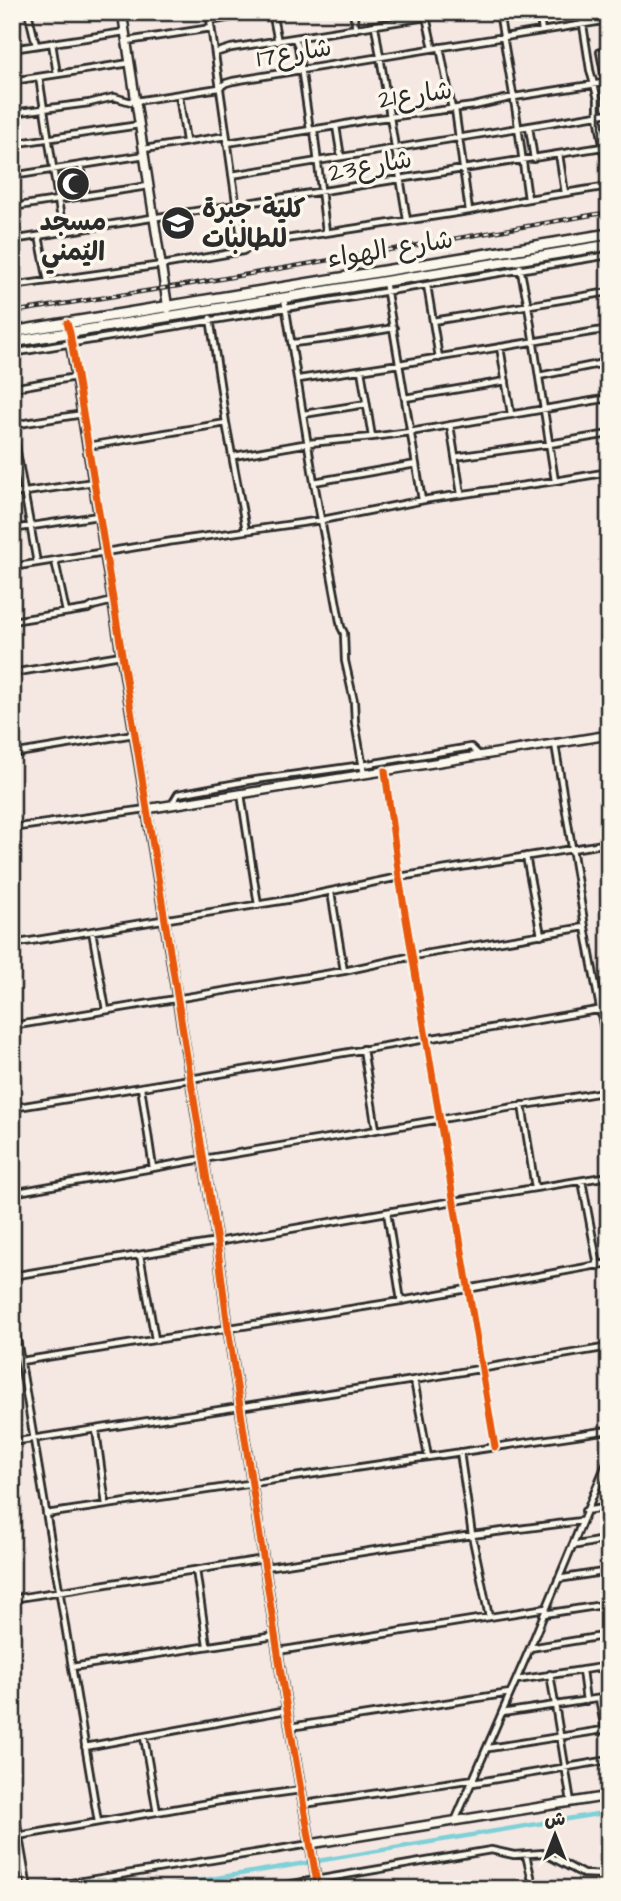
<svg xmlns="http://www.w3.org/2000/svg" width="621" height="1901" font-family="'Architects Daughter','Playpen Sans Arabic',sans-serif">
<rect width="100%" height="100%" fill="#f5e7e2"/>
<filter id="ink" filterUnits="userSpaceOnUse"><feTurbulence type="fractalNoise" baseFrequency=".0143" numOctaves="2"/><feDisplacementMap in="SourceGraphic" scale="14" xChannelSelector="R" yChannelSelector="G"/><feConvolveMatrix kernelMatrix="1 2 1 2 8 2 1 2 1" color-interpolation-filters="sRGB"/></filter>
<g filter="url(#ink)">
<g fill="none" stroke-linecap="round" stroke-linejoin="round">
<path stroke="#7fd0d7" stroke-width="4.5" d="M151 1889 609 1812"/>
<g stroke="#2b2b2b" stroke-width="10">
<path id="street" d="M28 12 36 45
M209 12 243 251
M272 12 278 42
M353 12 356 29
M425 12 433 48
M499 12 516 112 528 199
M539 12 542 31
M581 12 590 70 598 99V115L609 182
M210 21 259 12
M375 26 407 220
M295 39 298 46 310 130
M127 41 211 28
M52 43 57 74
M440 47 452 109
M12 49 125 32
M600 52 606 83
M215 53 231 48 458 12
M39 77 63 232
M12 81 130 63
M179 95 186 141
M136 101 219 88 226 83 233 81 609 20
M455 109 469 211
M12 113 89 103 114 97 131 102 135 95
M336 126 341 157
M529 127 534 159
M314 130 326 232
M227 143 336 126 366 120 474 106 514 97 609 82
M12 144 139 125
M144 149 226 136
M559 154 565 193
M81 165 86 196
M232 175 609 113
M12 176 145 155
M12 207 148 186
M39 236 48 281
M12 240 609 146
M520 267 528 306 555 481
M385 281 422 500
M427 285 439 358
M12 286 162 265 243 251 260 243 469 211 528 199 609 186
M284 298 314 482 341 627 344 633 345 661 354 701 355 722 364 774
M210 318 226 423 246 530
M433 321 609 292
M605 330 609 357
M293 343 327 339 394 328
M500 347 511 414
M12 353 609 255
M361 370 372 437
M539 376 609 362
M299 379 399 364 609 329
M12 388 76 377
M405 398 506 381
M304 414 366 404
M12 424 37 563
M12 425 83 414
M450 425 461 494
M88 446 226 423
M234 456 309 443 372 437 410 432 609 398
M455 457 549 444 609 434
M314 482 416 464
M12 494 94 482
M12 529 98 516
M55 561 66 612
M12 567 173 541 322 520 429 499 555 481 609 472
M12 621 88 609 93 606 113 601
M12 673 121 655
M555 744 585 927 609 1057
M12 754 134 734
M385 771 399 877 495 1447
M241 794 258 905
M172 804 178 794 248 781 363 765 471 747 480 756
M12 828 146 809
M526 856 541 935
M331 892 344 971
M92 931 106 1010
M12 944 293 899 399 877 609 843
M12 1026 344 971 413 956 585 927
M363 1049 376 1129
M141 1087 153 1168
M522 1105 535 1188
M12 1108 190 1079 609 1008
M582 1181 598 1266
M12 1193 203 1159 609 1091
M387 1212 401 1301
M140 1255 155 1339
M12 1276 217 1242 387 1212 609 1176
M12 1309 98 1822
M21 1361 401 1301 609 1263
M414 1380 428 1457
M96 1430 106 1505
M12 1442 414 1380 609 1347
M460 1452 472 1535 489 1617
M585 1511 609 1507
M46 1514 609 1430
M572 1546 609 1539
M266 1567 472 1535 581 1521
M196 1570 207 1645
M558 1579 609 1571
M12 1599 264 1559
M544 1614 609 1604
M530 1648 609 1635
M278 1651 546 1608
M72 1667 275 1636
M582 1670 586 1701
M550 1674 571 1802
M517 1680 609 1666
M599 1699 605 1730
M502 1713 609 1697
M290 1727 510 1693
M144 1737 157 1812
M85 1747 287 1710
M489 1748 609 1729
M473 1783 609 1760
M12 1796 28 1889
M304 1804 474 1779
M455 1821 530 1648 609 1457
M12 1837 220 1801 301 1790
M526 1855 534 1889
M34 1889 310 1844
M263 1889 491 1850 514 1855 544 1853 583 1874 609 1875"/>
</g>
<g stroke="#2b2b2b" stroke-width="12">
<path id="secondary" d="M122 12 168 309
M68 328 217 1242 228 1328 282 1680 318 1889
M146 809 609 735
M310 1844 609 1796"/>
</g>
<g stroke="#2b2b2b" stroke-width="14">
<path id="highway" d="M12 332 609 234
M12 342 609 245"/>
</g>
<use href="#street" stroke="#fbf7ec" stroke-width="4.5"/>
<use href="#secondary" stroke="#fbf7ec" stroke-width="7"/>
<use href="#highway" stroke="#fbf7ec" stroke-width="9"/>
<g stroke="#2b2b2b" stroke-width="4.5">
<path id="rail" d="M12 312 191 284 609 212"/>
</g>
<use href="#rail" stroke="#fbf7ec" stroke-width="2" stroke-dasharray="5" stroke-linecap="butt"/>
<g stroke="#fbf7ec" stroke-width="11">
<path id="cycleway" d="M67 323 70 333 217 1242 228 1328 282 1680 318 1889
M385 771 399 877 495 1447"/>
</g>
<use href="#cycleway" stroke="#e8590c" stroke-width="7"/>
</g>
</g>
<defs>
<g id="mosque-disc" transform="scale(1.75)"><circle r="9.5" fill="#2b2b2b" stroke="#fbf7ec"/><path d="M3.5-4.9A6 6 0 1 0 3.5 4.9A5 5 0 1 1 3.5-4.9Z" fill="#fff"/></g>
<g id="university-disc" transform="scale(1.75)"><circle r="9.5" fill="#2b2b2b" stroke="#fbf7ec"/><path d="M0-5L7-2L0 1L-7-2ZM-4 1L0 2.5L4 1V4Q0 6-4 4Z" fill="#fff"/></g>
</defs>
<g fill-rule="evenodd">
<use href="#mosque-disc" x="73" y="184"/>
<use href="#university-disc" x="178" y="223"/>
</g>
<g text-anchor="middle" stroke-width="7" stroke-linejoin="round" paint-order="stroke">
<g font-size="26" fill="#2b2b2b" stroke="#fbf7ec">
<text transform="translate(294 52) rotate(-9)" y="9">شارع17</text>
<text transform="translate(415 94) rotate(-8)" y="9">شارع21</text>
<text transform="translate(370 165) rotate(-10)" y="9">شارع23</text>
<text transform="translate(390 248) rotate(-9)" y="9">شارع الهواء</text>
</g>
<g font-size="26" font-weight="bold" fill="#2b2b2b" stroke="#fbf7ec" text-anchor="start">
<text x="202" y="217">كلية جبرة<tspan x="202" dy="30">للطالبات</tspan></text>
<text x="73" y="230" text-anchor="middle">مسجد<tspan x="73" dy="30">اليُمني</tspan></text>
</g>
</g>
<rect width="621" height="1901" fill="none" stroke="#fbf7ec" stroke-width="42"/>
<rect x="21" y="21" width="579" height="1859" fill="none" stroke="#2b2b2b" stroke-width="2.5" filter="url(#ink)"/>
<g transform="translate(555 1835)" stroke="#fbf7ec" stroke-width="5" paint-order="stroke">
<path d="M0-5L12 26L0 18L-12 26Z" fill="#2b2b2b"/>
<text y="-10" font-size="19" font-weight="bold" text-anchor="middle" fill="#2b2b2b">ش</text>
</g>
</svg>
